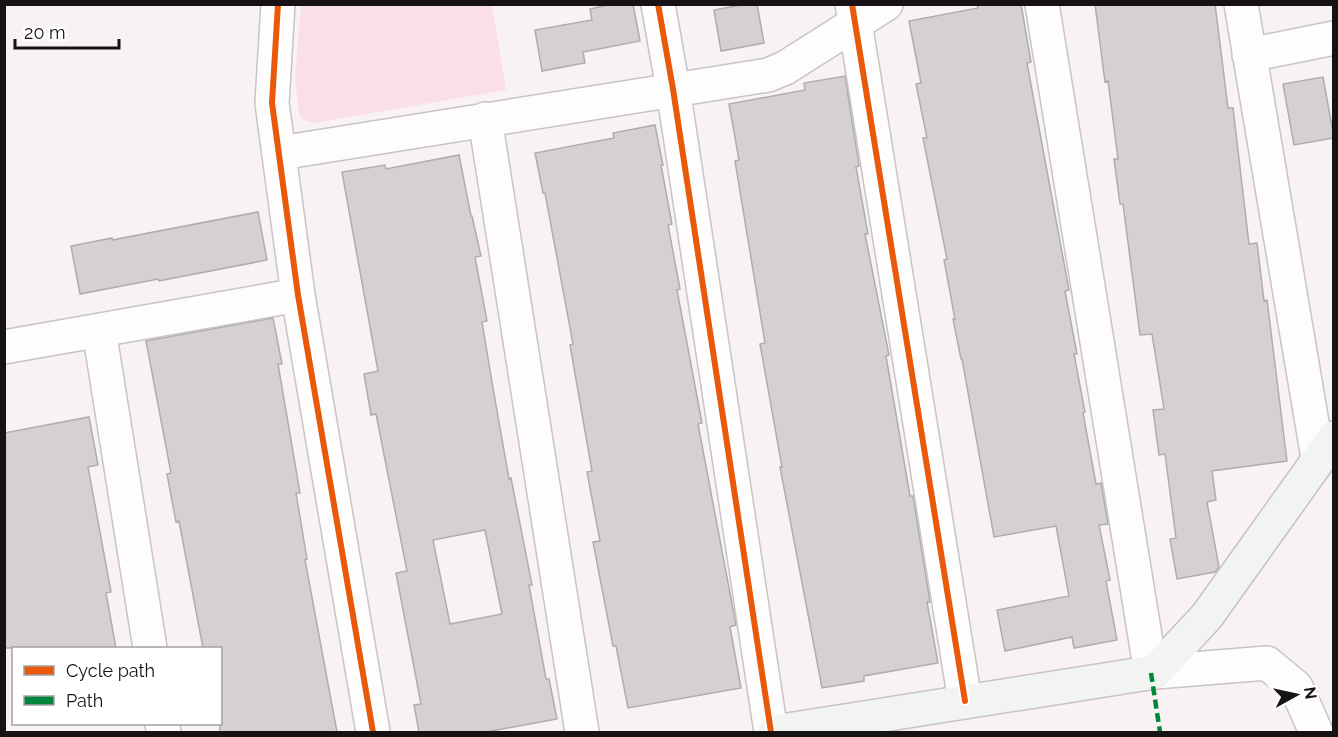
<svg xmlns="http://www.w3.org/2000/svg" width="1338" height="737" font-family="Raleway,sans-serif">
<rect width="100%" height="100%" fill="#f8f2f3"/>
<path fill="#fae0e6" d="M301 5H492L506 90 314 123 304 120 299 114 295 79Z"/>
<path fill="#d5d0d1" stroke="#b0acad" stroke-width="1.5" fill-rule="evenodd" d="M612 4H633L640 41 583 52 585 63 542 71 535 30 592 20 590 9Z
M746 4H757L764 43 721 51 714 10Z
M977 4H1021L1031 62 1027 63 1069 290 1065 291 1077 354H1074L1085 412 1083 413 1096 484 1101 483 1108 524 1099 525 1110 580 1106 581 1117 640 1074 648 1072 637 1005 651 997 610 1069 596 1056 526 994 537 962 359H961L953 319H955L944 260 947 259 923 138H927L916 84 921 83 909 21 978 8Z
M1095 4H1215L1228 108H1233L1249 244 1257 243 1264 301 1267 300 1287 461 1212 471 1216 500 1207 502 1219 567 1215 572 1177 579 1170 539 1176 538 1165 454 1159 455 1153 410 1164 409 1152 334 1140 335 1123 204H1120L1114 159H1118L1108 81 1105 82Z
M845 76 859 166 856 167 868 234H865L889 355 886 356 910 496H913L930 602H927L938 663 864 676V681L822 688 780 467H782L760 344 765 343 735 161 739 160 729 104 805 90 804 83Z
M1323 77 1334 138 1294 145 1283 84Z
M655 125 663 165H661L672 224 668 225 680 289 677 290 702 423 698 424 736 625 730 627 741 688 628 708 616 646H613L593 542 600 541 587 472 592 471 570 345 573 344 545 193H543L535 153 614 138 613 133Z
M459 155 471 216H472L481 256 475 257 487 321 482 322 493 388 509 479 511 478 532 585H529L546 679H549L557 719 486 732H419L414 705 421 704 396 573 407 571 376 414 371 415 364 374 378 371 342 172 385 165 386 169ZM485 530 502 614 450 624 433 540Z
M258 212 267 260 159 281 158 279 80 294 71 246 112 238V240Z
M273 318 282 364H278L300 493H296L307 559 305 560 337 732H220V648H203L179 521 176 522 167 474 171 473 146 341Z
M89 417 98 465 88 467 111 592 106 593 116 648H4V433Z"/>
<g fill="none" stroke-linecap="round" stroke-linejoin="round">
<g stroke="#c8c3c4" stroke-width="36">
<path id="street" d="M278 4 272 103 298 295 373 732
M658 4 673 89 771 732
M852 4 965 701
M1042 4 1151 673
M1241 4 1318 458
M1249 55 1334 38
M485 119 582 732
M280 153 768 75 785 68 886 4
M99 330 150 648
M4 347 298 295
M1155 672 1267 663 1296 687 1316 732
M162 724 164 732"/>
</g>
<g stroke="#c8c3c4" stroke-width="36">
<path id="secondary" d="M775 732 1155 672 1207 616 1334 438"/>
</g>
<use href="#street" stroke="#fefdfd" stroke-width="33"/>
<use href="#secondary" stroke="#f1f4f1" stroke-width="33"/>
<path stroke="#00873e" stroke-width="4.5" stroke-dasharray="9 4.5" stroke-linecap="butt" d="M1151 673 1160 732"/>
<g stroke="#fff" stroke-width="10">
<path id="cycleway" d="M278 4 272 103 298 295 373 732
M658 4 673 89 771 732
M852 4 965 701"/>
</g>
<use href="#cycleway" stroke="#e8590c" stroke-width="6"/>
</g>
<rect width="1338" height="737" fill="none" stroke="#171314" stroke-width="12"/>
<rect x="12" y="647" width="210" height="78" fill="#ffffff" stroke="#a2a1a1" stroke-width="1.5"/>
<rect x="24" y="666" width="30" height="9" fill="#e8590c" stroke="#a2a1a1" stroke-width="1.5"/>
<text x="66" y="677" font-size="18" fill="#171314">Cycle path</text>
<rect x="24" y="696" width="30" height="9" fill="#00873e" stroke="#a2a1a1" stroke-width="1.5"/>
<text x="66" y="707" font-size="18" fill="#171314">Path</text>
<g transform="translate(1296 695) rotate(82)" stroke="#ffffff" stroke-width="4.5" paint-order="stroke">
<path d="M0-4.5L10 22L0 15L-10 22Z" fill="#171314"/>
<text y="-9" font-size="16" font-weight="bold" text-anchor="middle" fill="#171314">N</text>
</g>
<path d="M15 39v9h104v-9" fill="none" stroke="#171314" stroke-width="3"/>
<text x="24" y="39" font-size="18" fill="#171314" stroke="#ffffff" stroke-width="4.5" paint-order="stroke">20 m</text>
</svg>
